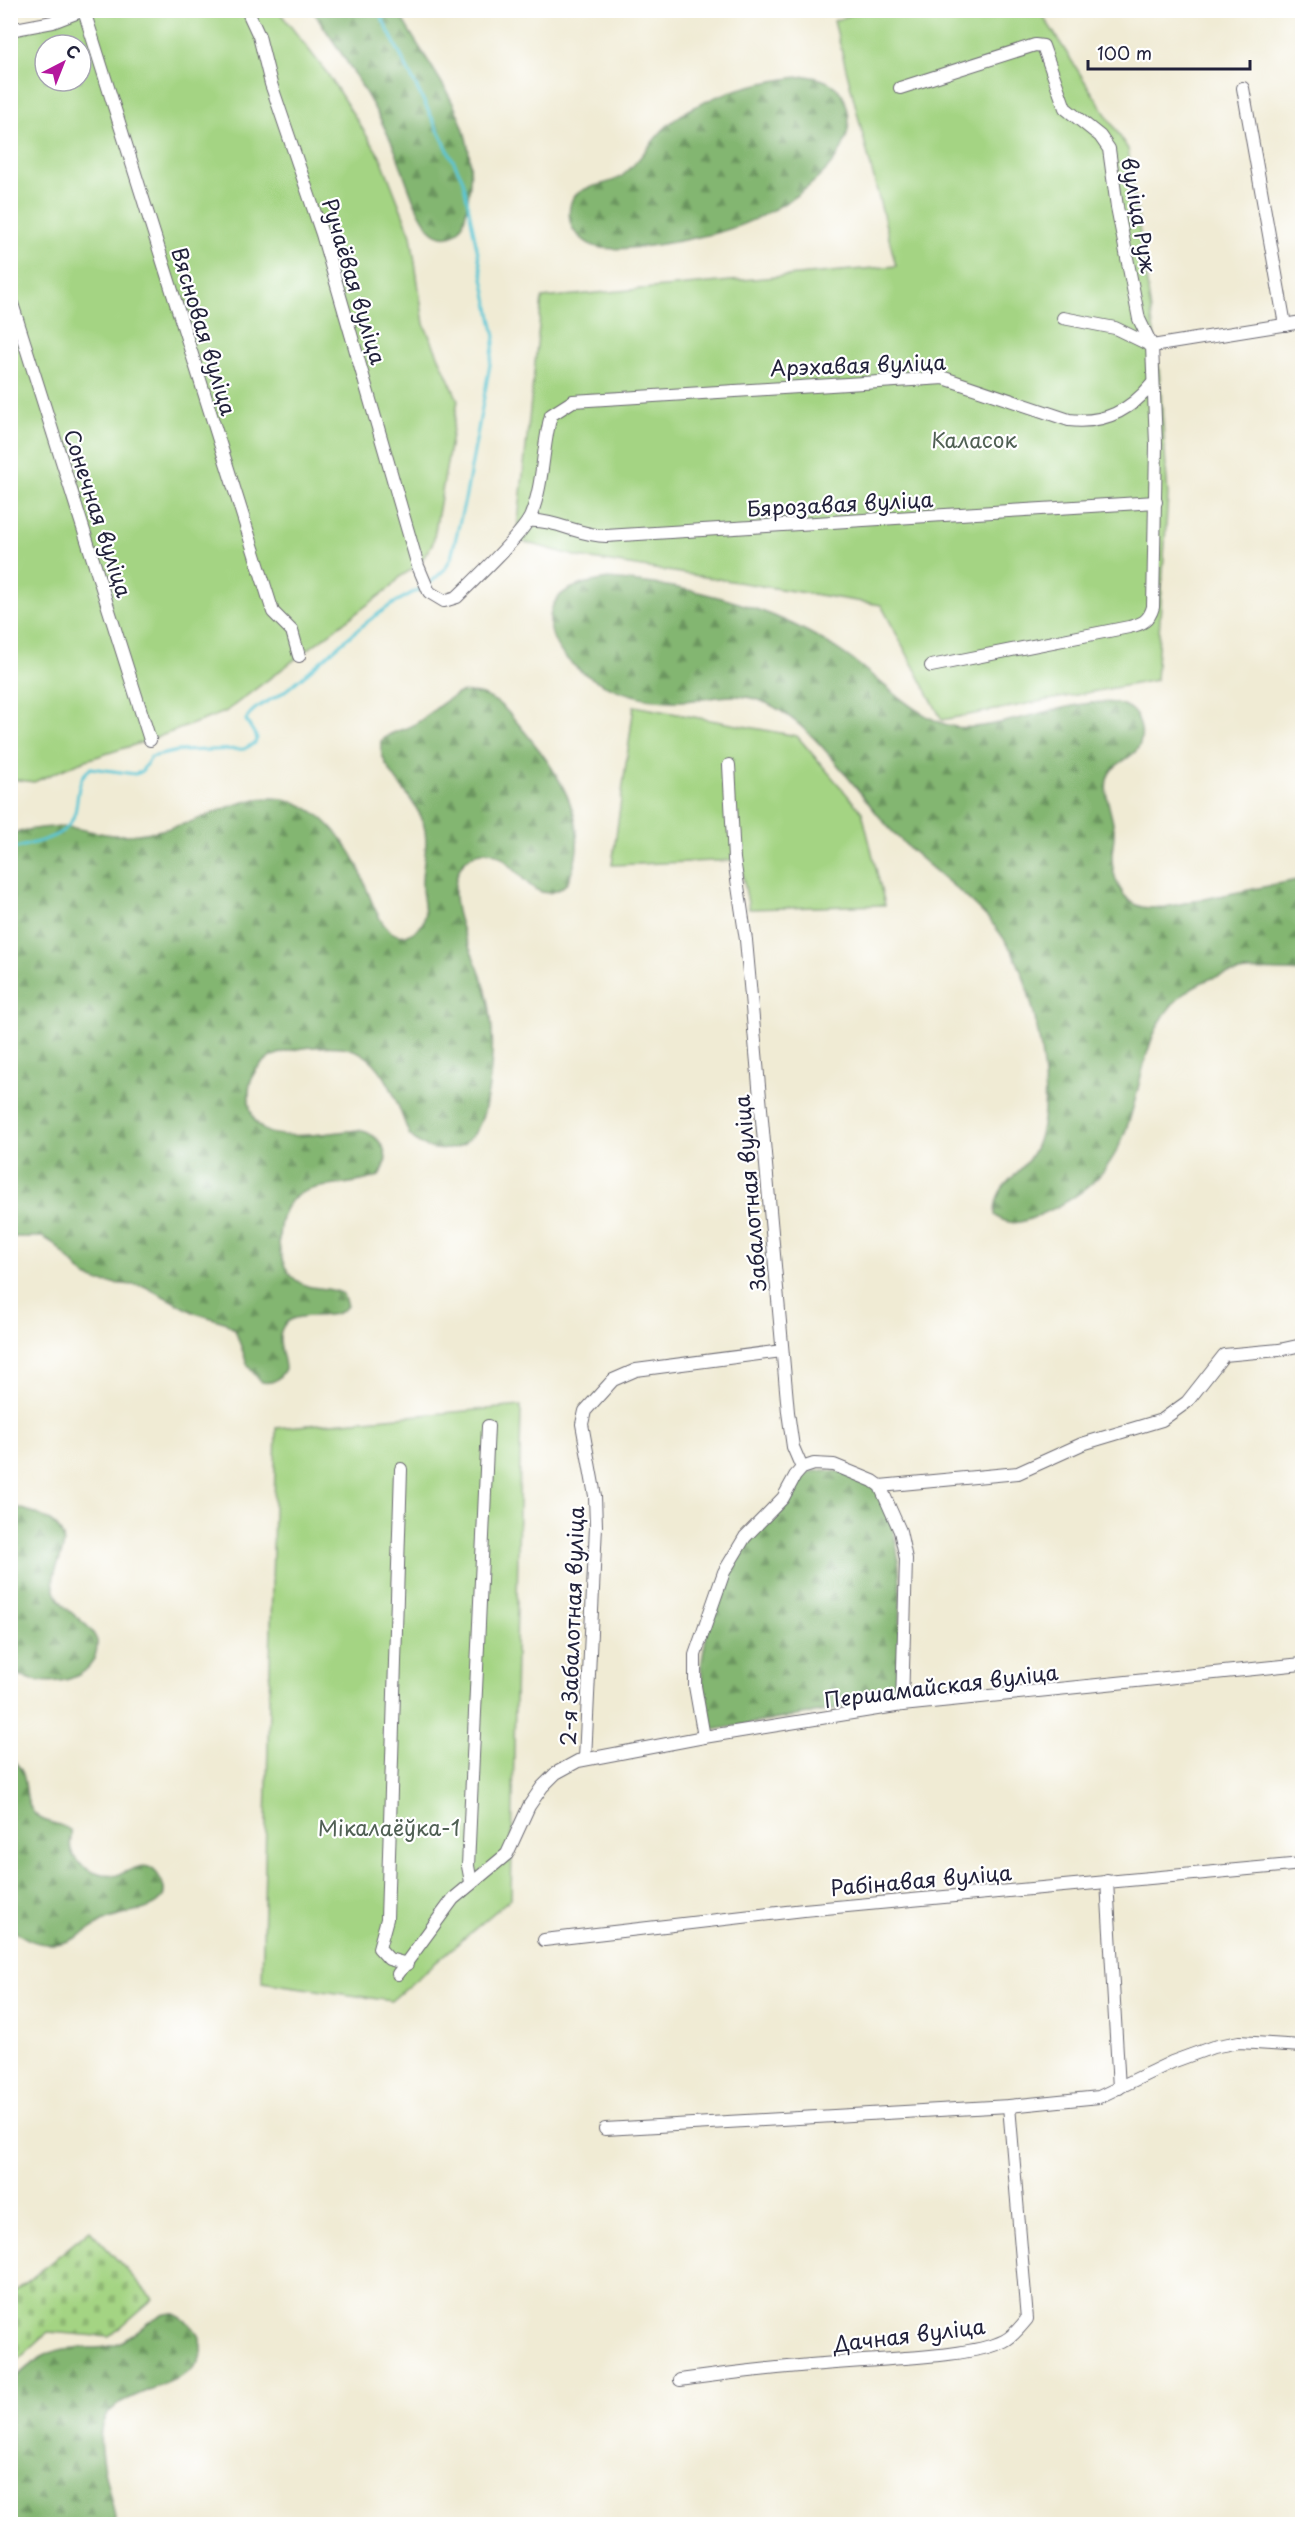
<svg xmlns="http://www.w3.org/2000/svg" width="1313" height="2535" font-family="'Playpen Sans',sans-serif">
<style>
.forest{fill:url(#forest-firs);stroke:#526c56;stroke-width:1.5}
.cemetery{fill:url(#cemetery-stones);stroke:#637b5f;stroke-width:1.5}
.garden{fill:#a4d483;stroke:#637b5f;stroke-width:1.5;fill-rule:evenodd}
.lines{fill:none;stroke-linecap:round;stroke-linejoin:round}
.stream{stroke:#5bc6d4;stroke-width:3}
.street-casing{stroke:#6a6871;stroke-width:14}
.street{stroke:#fff;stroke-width:12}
.labels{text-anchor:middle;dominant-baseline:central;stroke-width:4.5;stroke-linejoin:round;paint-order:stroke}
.street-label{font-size:21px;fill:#22223b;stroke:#fff}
.park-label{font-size:21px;fill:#506054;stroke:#fff}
</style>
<defs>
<pattern id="forest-firs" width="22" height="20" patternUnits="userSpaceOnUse" patternTransform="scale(1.5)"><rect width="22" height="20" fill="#83b671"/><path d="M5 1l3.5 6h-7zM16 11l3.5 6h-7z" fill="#6b945e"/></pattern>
<pattern id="cemetery-stones" width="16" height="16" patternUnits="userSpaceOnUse" patternTransform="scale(1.5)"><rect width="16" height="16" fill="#a4d483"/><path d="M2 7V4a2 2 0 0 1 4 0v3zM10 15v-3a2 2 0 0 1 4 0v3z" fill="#8db672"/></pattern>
</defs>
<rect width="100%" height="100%" fill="#fff"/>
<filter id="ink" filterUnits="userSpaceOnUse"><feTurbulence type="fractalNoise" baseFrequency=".0167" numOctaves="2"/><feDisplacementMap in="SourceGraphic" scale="12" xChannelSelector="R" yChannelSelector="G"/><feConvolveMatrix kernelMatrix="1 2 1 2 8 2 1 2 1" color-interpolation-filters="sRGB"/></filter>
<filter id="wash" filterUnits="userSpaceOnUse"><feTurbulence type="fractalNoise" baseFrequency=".008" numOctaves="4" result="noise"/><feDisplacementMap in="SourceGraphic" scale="24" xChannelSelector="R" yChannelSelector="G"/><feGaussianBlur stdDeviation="1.35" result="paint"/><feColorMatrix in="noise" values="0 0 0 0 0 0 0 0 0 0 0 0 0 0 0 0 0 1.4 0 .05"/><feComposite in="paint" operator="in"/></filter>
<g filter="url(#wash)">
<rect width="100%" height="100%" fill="#f0ebd4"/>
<g class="forest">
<path d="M313,11H398C429,70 480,119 469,192C467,204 467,216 461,227C455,239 440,239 431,230C412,209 403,165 390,139C369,94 341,52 313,11Z"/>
<path d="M807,76C827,79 842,86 847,107C863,167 769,218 723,231C694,239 630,252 602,248C591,247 582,240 575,232C569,225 568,211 571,202C579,183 608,187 622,176C640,162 651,140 668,125C704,94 761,81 807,76Z"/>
<path d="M608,579C690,585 774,606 843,653C876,675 917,721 956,727C998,733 1099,686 1129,708C1142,717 1146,740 1135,752C1125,762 1110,765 1107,780C1104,796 1112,813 1114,829C1115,838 1112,847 1112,856C1112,876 1121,902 1142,907C1149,909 1158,907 1165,907L1302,879V972C1262,969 1214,967 1181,996C1155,1019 1148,1048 1140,1080C1124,1150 1108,1186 1040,1215C1024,1222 1009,1228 995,1215C995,1182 1016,1180 1031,1156C1058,1112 1039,1025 1024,979C1000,907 937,881 890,829C853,788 813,720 759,700C733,691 708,700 682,701C644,703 593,687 566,658C547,638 541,603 570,589C582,583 595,581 608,579Z"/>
<path d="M461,692C497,692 508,712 529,737C561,776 592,825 570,877C568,882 563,888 558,890C522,908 509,831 470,857C462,862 458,869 456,879C449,918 476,954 486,991C496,1029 493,1066 486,1103C482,1124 472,1146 449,1149C431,1151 421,1147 409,1134C399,1109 390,1075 368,1058C352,1045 334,1046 315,1047C283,1049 247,1058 249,1098C249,1110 254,1123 264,1130C282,1142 337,1131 360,1130C382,1136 394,1156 379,1176C334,1194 281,1171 279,1239C279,1254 284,1271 296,1280C310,1292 328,1285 343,1294L347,1306C332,1327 284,1302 280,1336C279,1348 285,1358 285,1369C278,1380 274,1384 261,1382L248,1366L235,1330L224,1322L195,1313L144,1286L100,1282L86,1277L53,1243L43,1237H11L10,909L13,897L10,890L11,834C32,828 51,825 73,828C89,830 106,836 122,835C143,835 165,830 184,824C228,810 268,781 312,811C330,823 346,843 356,862C367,881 381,960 419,928C429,919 423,902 422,890C420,867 431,846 423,822C414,794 377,768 381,741C392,730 403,731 415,724C431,714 443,700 461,692Z"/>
<path d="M825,1470C838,1471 855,1474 866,1481C913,1511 899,1649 898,1699L707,1731L701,1666L708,1627L721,1591L739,1552L797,1483L809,1472Z"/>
<path d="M10,1506C30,1510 69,1522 63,1548C59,1568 47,1576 58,1597C67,1615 90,1621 97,1641C99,1686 40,1690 11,1671Z"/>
<path d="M10,1759C33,1772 20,1796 34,1813C44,1825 60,1821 71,1831C72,1838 69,1843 71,1850C76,1867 99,1878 116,1875C132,1872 147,1855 160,1878C180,1912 124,1911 106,1920C88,1929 75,1943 53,1944C35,1945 25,1938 11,1929Z"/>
<path d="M172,2313C185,2319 196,2326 200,2341C213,2389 119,2383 103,2422C94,2444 110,2492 115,2517L114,2524H11V2382C30,2364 47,2348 75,2348C89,2347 102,2350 116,2344C138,2336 148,2315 172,2313Z"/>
</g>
<path class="cemetery" d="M90,2230L153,2299L109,2337L48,2332L11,2366V2295Z"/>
<g class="garden">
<path d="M84,11H277L281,14L327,73L381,158L411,235L424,324L458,400L433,543L418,566L401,576L391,587L225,712L150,740L80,762L34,782L11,779V30ZM45,45H81V81H45Z"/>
<path d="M861,11H1040L1128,149L1159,369L1168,495L1156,680L942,720L881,605L579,557L516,540L542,298L896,266L834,21Z"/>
<path d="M634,706L797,736L862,812L885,905L749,909L740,860L612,865Z"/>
<path d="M521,1406L511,1898L391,2001L262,1982L276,1428Z"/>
</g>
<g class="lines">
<g class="stream">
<path d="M378,10L463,180L495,337L466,495L451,558L445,569L428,585"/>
<path d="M10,850C27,844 55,840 67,827C84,809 70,783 91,768L135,774L141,772L151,757L178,751L244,749L255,743L257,738L246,720C252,706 271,701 282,693C329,658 369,611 423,588"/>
</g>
</g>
</g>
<g filter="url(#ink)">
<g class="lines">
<defs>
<g id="street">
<path d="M247,10L259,36L271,84L322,234L418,566L429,592L444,601L457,597C473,581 525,532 531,515C544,483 542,448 551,415L573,401L944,378L1069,420C1104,424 1130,411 1152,384"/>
<path d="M84,11L273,612L292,631L299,656"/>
<path d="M10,30L53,22L84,10"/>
<path d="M900,88L1035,45L1043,46L1065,108L1100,136L1109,149L1117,207L1139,319L1152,346"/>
<path d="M1243,88L1285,325"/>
<path d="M10,297L150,740"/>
<path d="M1063,318L1115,328L1148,344"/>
<path d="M1152,346L1302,322"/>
<path d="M528,521C555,519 580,536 606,536L1156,502"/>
<path d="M931,666L1129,627C1142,624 1149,621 1153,607L1156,444L1152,346"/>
<path d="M729,765L734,859L746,940L788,1412L793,1447L802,1468"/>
<path d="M10,773L12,779"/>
<path d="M401,1469L387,1919L379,1948L389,1959L407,1964"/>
<path d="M880,1486L1018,1473L1082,1444L1162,1420L1187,1402L1224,1355L1279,1350L1302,1345"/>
<path d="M704,1737L695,1686V1655L724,1572L745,1537L783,1498L795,1476L802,1468L814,1464L834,1465L873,1481L880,1486L900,1531L906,1559L902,1705"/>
<path d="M585,1759L596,1526L595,1496L582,1424L585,1411L613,1380L636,1370L782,1351"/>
<path d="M1107,1881L1119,2088"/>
<path d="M471,1882L468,1866L488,1426"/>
<path d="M544,1940L804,1910L1302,1864"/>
<path d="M398,1974L453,1899L507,1854L529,1806L542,1787L556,1773L578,1761L704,1737L902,1705L1302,1664"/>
<path d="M605,2129L1009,2106L1099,2097L1172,2062L1213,2047L1239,2042L1302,2046"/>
<path d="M680,2380C741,2371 802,2365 863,2361C900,2358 973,2356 1004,2341C1014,2336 1020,2327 1027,2319L1009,2106"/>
</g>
</defs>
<use href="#street" class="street-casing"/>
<use href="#street" class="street"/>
</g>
</g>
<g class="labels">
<g class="street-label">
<text transform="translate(1140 215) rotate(80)">вуліца Руж</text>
<text transform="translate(355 281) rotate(73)">Ручаёвая вуліца</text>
<text transform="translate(205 331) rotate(73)">Вясновая вуліца</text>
<text transform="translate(858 364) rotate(-2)">Арэхавая вуліца</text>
<text transform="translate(840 503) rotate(-3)">Бярозавая вуліца</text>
<text transform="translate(99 513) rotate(72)">Сонечная вуліца</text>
<text transform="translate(749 1193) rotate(-95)">Забалотная вуліца</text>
<text transform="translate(571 1626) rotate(-88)">2-я Забалотная вуліца</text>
<text transform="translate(941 1685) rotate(-7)">Першамайская вуліца</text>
<text transform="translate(921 1879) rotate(-5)">Рабінавая вуліца</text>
<text transform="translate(909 2334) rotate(-7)">Дачная вуліца</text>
</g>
<g class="park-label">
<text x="974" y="439">Каласок</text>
<text x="389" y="1827">Мікалаёўка-1</text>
</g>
</g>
<rect width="1313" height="2535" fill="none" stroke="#fff" stroke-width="36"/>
<g transform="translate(63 63) rotate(42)"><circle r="28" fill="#ffffff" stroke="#a7a7b1" stroke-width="1.5"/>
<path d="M0-4.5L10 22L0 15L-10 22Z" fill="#b5179e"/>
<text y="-9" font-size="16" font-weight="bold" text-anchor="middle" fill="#22223b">С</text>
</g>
<path d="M1088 60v9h162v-9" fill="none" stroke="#22223b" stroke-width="3"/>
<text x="1097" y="60" font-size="18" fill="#22223b" stroke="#ffffff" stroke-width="4.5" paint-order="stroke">100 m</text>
</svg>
